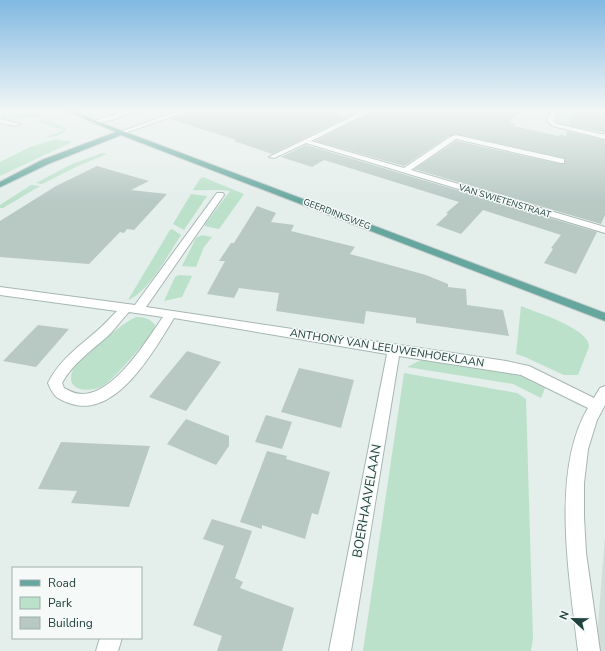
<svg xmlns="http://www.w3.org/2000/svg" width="605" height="651" font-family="'Nunito Sans',sans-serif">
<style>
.built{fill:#d1deda}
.green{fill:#bbe1ca}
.building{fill:#b8c9c4}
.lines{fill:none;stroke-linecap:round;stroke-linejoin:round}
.lane-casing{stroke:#a6b7b3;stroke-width:2}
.street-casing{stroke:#a6b7b3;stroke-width:2}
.secondary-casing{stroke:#a1bbb5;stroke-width:2}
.primary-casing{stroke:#c1cac9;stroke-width:2}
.lane{fill:#fff;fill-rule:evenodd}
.street{fill:#fff;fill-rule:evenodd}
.secondary{fill:#fff;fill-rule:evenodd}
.primary{fill:#65a79e;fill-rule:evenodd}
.labels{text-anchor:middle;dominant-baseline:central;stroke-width:3;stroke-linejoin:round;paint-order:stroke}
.far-street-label{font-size:9px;fill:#21413d;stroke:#f5faf8}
.street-label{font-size:11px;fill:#21413d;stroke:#f5faf8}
.near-street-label{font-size:13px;fill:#21413d;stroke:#f5faf8}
</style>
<rect width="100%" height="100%" fill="#e4eeeb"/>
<g class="built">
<path d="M101,111H139L147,115L118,117Z"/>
<path d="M605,536V651H596Z"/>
</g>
<g class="green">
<path d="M0,111H36L42,116L10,120L0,118L5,115L0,114Z"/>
<path d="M559,111H577L572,113L569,124L585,127L584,130L565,126L560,124L555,120Z"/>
<path d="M48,119L66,129L65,132L57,136L43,138L64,130L34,121Z"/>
<path d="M56,139C61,141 66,140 72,142L0,176V162L30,147Z"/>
<path d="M102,153L107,154L78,166L42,184L36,183L72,164Z"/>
<path d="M203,177L244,194L219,229L205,226V224L230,191C217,189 206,191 193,190L200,179Z"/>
<path d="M31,185L40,186L3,208H0V205Z"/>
<path d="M191,194L207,196L184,230L173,224Z"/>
<path d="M172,229L181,235C169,253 148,293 128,300L170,230Z"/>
<path d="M202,235L212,237L204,247L196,267L182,266L196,238Z"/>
<path d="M179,275L192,276L182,297L164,301L175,277Z"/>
<path d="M521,306C535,312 591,329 589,347L578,375H564L525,357L516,354Z"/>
<path d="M136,317C145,317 149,318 155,325L154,331C139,348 124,368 107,383C94,394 63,393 73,370C77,360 125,321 136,317Z"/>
<path d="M421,360H428L517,374L545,388L541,398L513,384L407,367Z"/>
<path d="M404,373L517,393L526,399L533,638L531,651H363Z"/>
</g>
<g class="building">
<path d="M189,111H328L348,117L349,111H360L272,154L234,141L236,140L170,119Z"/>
<path d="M373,111H520L509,123L515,124L513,126L559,136L560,134L566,136L567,131L605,140V215L601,224L414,169L456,141L561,164H565L564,158L456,134L449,136L404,166L315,141Z"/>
<path d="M573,111H605V133L569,125Z"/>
<path d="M306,145L597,232L576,274L544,263L553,249L551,248L561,235L483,210L461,234L436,225L448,214L446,213L459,202L324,160L312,167L281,157Z"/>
<path d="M97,166L149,181L131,190L167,194L134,230L127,229L124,233L120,232L89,264L0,257V221L56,186Z"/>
<path d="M257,206L276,213L271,222L294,225L291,231L355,247L350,254L426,275L448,284V287L466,289L467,305L503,310L509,336L416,323V318L366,311L364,324L276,311L279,293L239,288L234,298L207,294L225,261H219L231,243H234Z"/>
<path d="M38,325L69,329L36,367L3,361Z"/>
<path d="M187,351L221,362L186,411L149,397Z"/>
<path d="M299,368L354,380L341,428L281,412Z"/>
<path d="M266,415L292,422L282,449L255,442Z"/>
<path d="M186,419L229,436V446L216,465L167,444Z"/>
<path d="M61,442L150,446L129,507L71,503L77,491L38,489Z"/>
<path d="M267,451L287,456L286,459L330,472L318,515L312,513L305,539L262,525V529L240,522Z"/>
<path d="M212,519L252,531L235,578L243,582L240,588L294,608L282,651H217L222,636L193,625L224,546L203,539Z"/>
</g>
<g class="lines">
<defs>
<g id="lane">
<path d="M119,111H127L129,113L115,119L94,124L91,122L121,113Z"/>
<path d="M0,119L20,124L17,126L0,123Z"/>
<path d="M100,638H122L118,651H96Z"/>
</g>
<g id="street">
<path d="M364,111H372L311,141L404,168L450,137L456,135L564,159V163H561L456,139L411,170L605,227V233L306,143L274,158L269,157Z"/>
<path d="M551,111H557L553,121L557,124L605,135V139L553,126L547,121Z"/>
<path d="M217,193H223L224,195L146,307L506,361L529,366L594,398L600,388L605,386V405L597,420L588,449L584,483V517L586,553L600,651H578C570,580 550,472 588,408L521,375L399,356L351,651H329L387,354L174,318C155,349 117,418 72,404C57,399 54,397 48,383C60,359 80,346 99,329C106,323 111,317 117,311L0,295V287L135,305ZM129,312L163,317C146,341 115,394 82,394C75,394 70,391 64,388L62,383C73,363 91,351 108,336C115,329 121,320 129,312Z"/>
</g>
<path id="secondary" d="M179,111H188L122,134L117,133Z"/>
<path id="primary" d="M67,111H75L96,121L605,313V321L121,135L48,164L0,187V182L42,160L116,132Z"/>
</defs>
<use href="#lane" class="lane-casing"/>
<use href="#street" class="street-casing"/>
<use href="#secondary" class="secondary-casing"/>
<use href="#primary" class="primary-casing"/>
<use href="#lane" class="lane"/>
<use href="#street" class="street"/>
<use href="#secondary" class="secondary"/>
<use href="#primary" class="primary"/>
</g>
<linearGradient id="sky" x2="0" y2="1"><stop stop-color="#81b9e1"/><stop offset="0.55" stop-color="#f3f7f6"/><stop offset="1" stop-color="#f3f7f6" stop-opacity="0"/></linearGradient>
<rect width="605" height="202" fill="url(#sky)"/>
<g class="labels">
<g class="far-street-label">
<text transform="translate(505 201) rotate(17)">VAN SWIETENSTRAAT</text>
<text transform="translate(337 214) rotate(21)">GEERDINKSWEG</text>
</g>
<g class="street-label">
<text transform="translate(387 348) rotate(9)">ANTHONY VAN LEEUWENHOEKLAAN</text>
</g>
<g class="near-street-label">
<text transform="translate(367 501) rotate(-80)">BOERHAAVELAAN</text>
</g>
</g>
<rect x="12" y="567" width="130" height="72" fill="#f5faf8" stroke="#a0b0ad"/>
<rect x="20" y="580" width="20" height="6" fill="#65a79e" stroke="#a0b0ad"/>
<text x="48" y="587" font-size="12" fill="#21413d">Road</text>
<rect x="20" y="597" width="20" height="12" fill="#bbe1ca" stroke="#a0b0ad"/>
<text x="48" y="607" font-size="12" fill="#21413d">Park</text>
<rect x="20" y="617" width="20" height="12" fill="#b8c9c4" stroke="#a0b0ad"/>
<text x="48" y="627" font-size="12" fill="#21413d">Building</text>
<g transform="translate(573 619) rotate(292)" stroke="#f5faf8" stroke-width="3" paint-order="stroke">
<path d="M0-3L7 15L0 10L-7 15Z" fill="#21413d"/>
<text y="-6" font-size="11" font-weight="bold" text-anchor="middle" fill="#21413d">N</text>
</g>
</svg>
